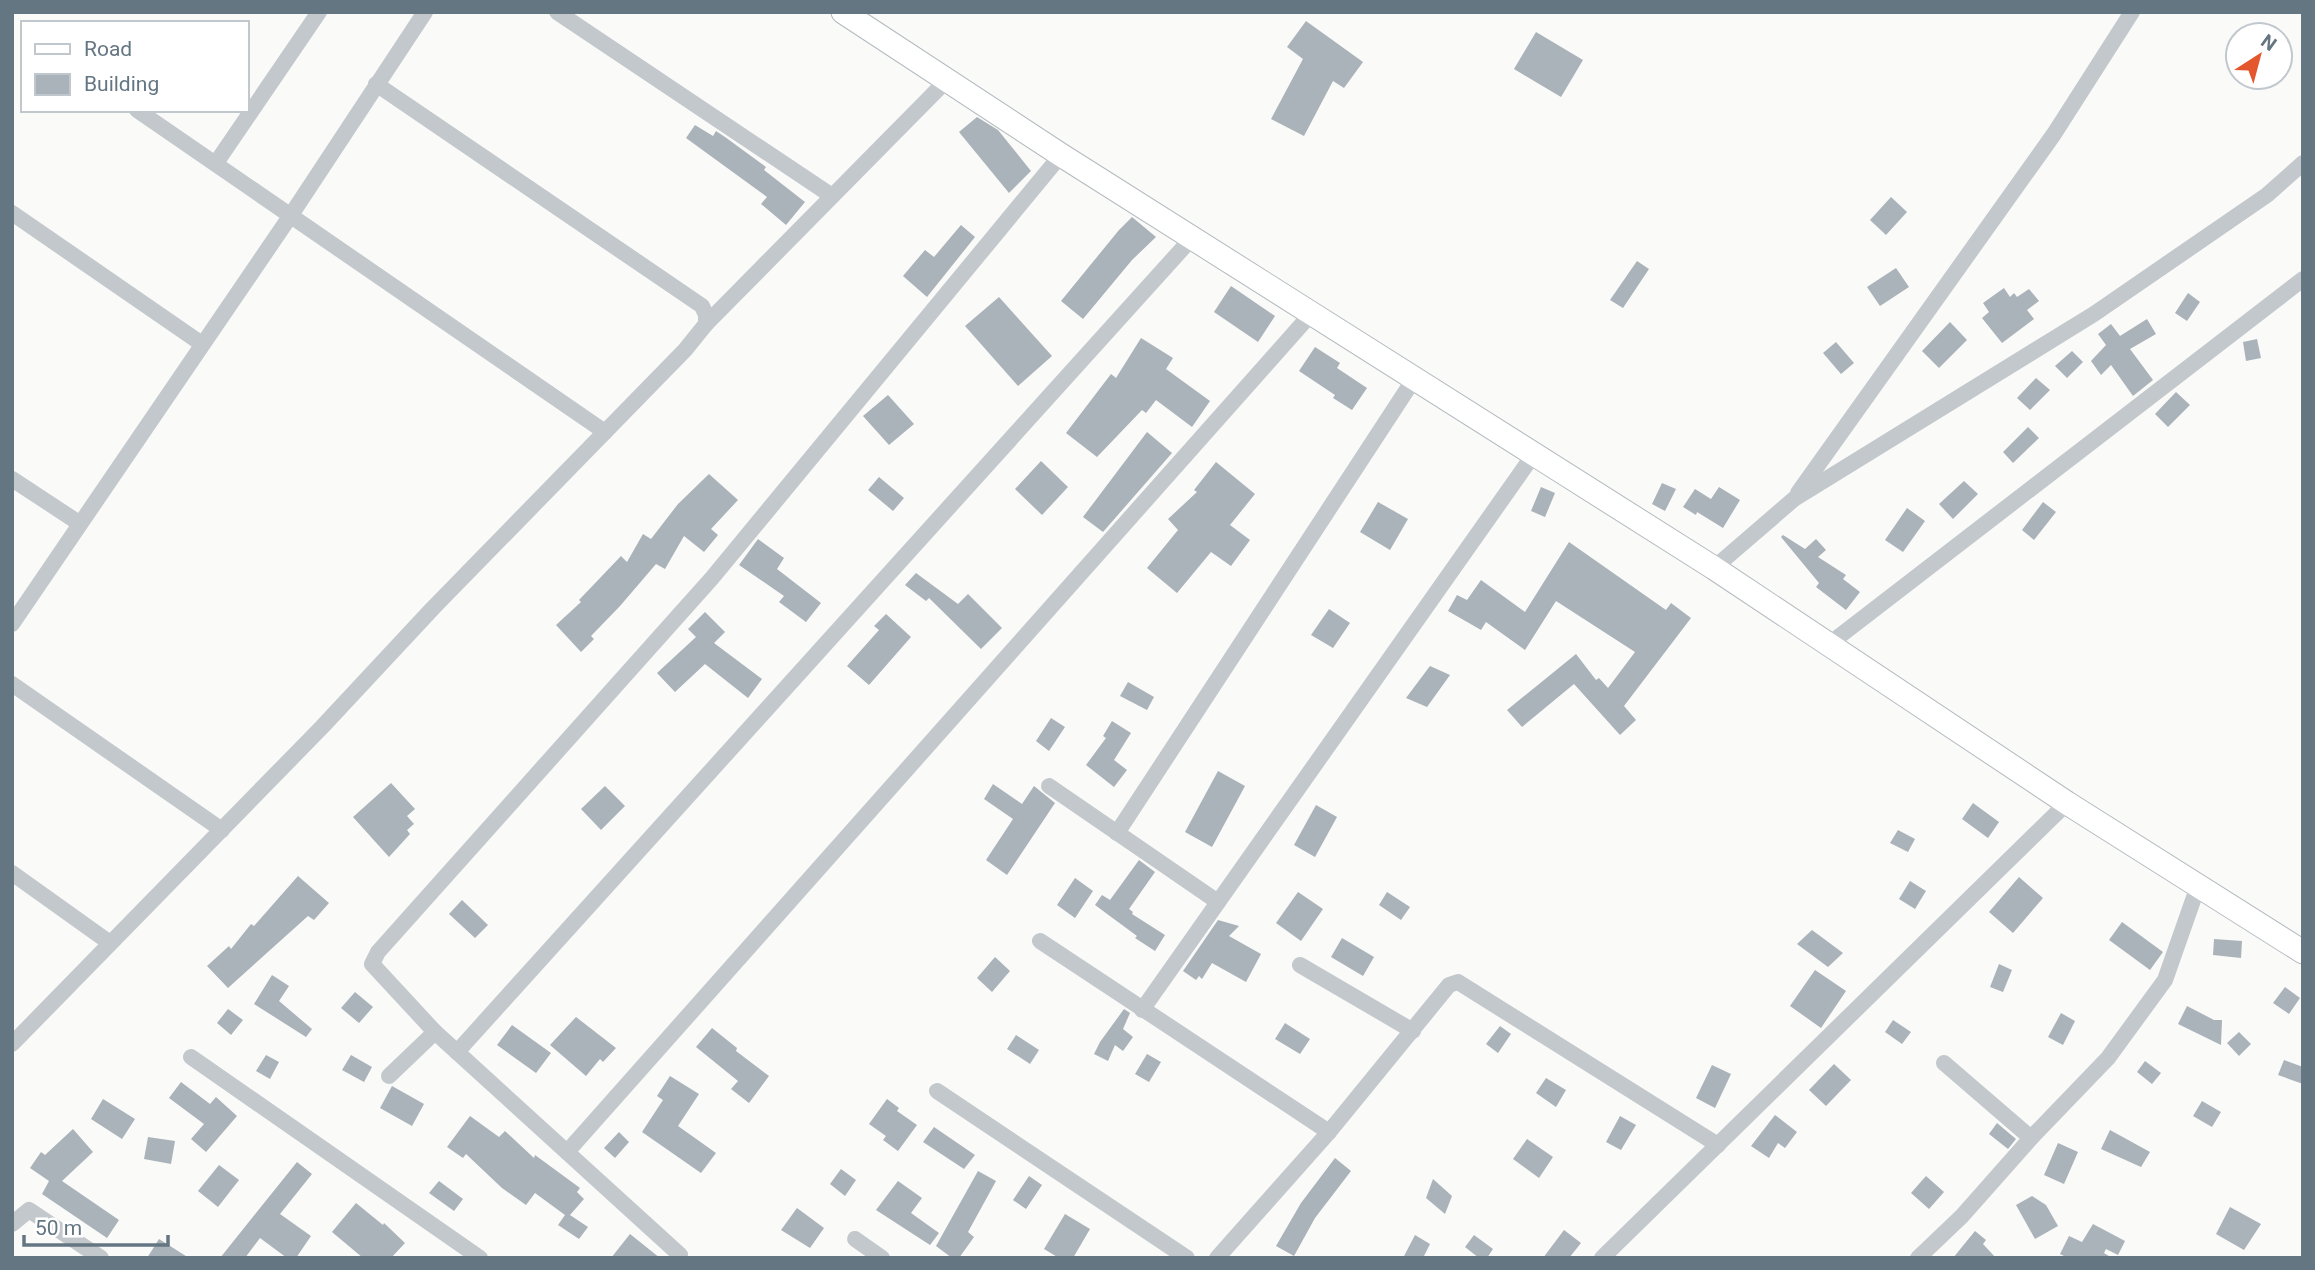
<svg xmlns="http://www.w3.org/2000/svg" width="2315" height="1270" font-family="Roboto,sans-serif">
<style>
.building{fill:#aab3b9}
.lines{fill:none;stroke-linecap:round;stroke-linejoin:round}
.secondary-casing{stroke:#b3babf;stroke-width:25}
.street{stroke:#c3c8cc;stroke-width:16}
.secondary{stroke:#fff;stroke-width:23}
</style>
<rect width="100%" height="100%" fill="#fafaf8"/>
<g class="building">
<path d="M1306,21L1363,62L1344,88L1333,81L1304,136L1271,119L1303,59L1287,47Z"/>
<path d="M1536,32L1583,60L1561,97L1514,69Z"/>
<path d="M977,117L998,130L1031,171L1009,193L959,132Z"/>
<path d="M695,125L713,136L716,131L725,137L766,167L764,170L805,202L786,225L761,204L767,197L686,138Z"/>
<path d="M1891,197L1907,212L1886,235L1870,220Z"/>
<path d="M1132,217L1156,237L1132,260L1083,319L1061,301L1119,230Z"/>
<path d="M961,225L975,237L927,297L903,276L925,250L934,257Z"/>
<path d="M1637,261L1649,269L1623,308L1610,300Z"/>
<path d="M1896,268L1909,287L1880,306L1867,287Z"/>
<path d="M1231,286L1275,316L1258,342L1214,312Z"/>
<path d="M2004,288L2010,297L2014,293L2017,297L2029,289L2039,301L2027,310L2034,319L2002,343L1982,318L1989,312L1983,303Z"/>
<path d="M2188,293L2200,302L2187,321L2175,313Z"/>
<path d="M999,297L1052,356L1018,386L965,326Z"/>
<path d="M2147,319L2156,334L2130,349L2153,380L2133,396L2111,365L2101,375L2091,361L2106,345L2098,334L2111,324L2120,336Z"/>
<path d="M1950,322L1967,340L1939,368L1922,351Z"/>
<path d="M1141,338L1173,358L1166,369L1210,401L1192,427L1156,400L1146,413L1142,410L1097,457L1066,433L1111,374L1116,378Z"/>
<path d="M2257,339L2261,358L2246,361L2243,342Z"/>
<path d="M1836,342L1854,363L1841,374L1823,353Z"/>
<path d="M1315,347L1340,363L1337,368L1367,388L1352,410L1333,398L1335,395L1299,371Z"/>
<path d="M2072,351L2083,362L2067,378L2055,366Z"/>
<path d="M2036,378L2050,390L2030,410L2017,398Z"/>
<path d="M2176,392L2190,405L2168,427L2155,414Z"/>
<path d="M888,395L914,424L889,445L863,416Z"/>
<path d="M2028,427L2039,438L2013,463L2003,452Z"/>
<path d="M1147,432L1172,453L1103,532L1083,517Z"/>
<path d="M1041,461L1068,487L1042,515L1015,489Z"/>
<path d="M1216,462L1255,494L1230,525L1250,540L1231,566L1211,552L1177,593L1147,568L1178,530L1168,519L1197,492L1194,490Z"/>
<path d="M709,474L738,500L711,529L718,535L704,552L684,536L665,569L656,564L620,606L591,636L594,639L581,652L556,625L581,602L579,600L621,556L627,562L643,534L651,539L678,504Z"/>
<path d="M879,477L904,498L893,511L868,490Z"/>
<path d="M1964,481L1978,494L1953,519L1939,504Z"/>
<path d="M1662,483L1676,489L1665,511L1652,504Z"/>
<path d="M1541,487L1555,493L1545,517L1531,511Z"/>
<path d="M1719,487L1740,500L1723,528L1697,512L1696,515L1683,507L1695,489L1711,499Z"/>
<path d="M1378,502L1408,519L1390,550L1360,532Z"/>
<path d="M2043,502L2056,512L2034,540L2022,530Z"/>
<path d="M1907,508L1925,521L1903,552L1885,540Z"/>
<path d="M1783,535L1805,549L1816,539L1826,550L1818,557L1846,575L1843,579L1860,592L1846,610L1816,587L1819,583L1781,537Z"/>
<path d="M758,539L784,558L777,569L821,603L806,622L779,602L784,596L739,565Z"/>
<path d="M1569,542L1666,610L1671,603L1691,618L1624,706L1636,720L1620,735L1574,684L1522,727L1507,710L1576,654L1596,680L1599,678L1608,688L1635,652L1556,601L1525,650L1486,622L1481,630L1448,611L1457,595L1467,600L1481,580L1525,612Z"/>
<path d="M916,573L958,604L968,594L1002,628L981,649L929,598L926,601L905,585Z"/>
<path d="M1329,609L1350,623L1333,648L1311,635Z"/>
<path d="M705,612L725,632L714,643L762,679L748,698L705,664L675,692L657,673L696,637L688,629Z"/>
<path d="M886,614L911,637L869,685L847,666L879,630L874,626Z"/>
<path d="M1430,666L1450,675L1427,707L1406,698Z"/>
<path d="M1128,682L1154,697L1147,710L1120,696Z"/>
<path d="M1051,718L1065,727L1049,751L1036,741Z"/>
<path d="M1112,721L1131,733L1114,760L1127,770L1114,787L1086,765L1106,738L1103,736Z"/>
<path d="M1218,771L1245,786L1212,847L1185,832Z"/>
<path d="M391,783L415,809L407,816L414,824L407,830L410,834L389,857L353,817Z"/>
<path d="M993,784L1022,804L1034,786L1055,803L1007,875L986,860L1013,819L984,799Z"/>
<path d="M605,786L625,806L601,830L581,809Z"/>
<path d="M1973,803L1999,822L1988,838L1962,819Z"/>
<path d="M1316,805L1337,817L1315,857L1294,845Z"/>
<path d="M1898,830L1915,839L1908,852L1890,843Z"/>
<path d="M1139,860L1155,872L1129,909L1133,912L1132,914L1165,935L1155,951L1135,938L1137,936L1095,905L1102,895L1110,900Z"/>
<path d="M298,876L329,903L314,920L308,916L228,988L207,966L229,946L231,949L251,924L254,926Z"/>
<path d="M2019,877L2043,898L2013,933L1989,912Z"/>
<path d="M1075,878L1093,891L1075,918L1057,905Z"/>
<path d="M1910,881L1926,891L1915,909L1899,899Z"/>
<path d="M1298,892L1323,909L1301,941L1276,923Z"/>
<path d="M1387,892L1410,907L1401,920L1379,905Z"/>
<path d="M462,900L488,925L475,938L449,914Z"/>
<path d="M1218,920L1239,926L1229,936L1261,954L1246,982L1212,963L1202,979L1199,976L1196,980L1183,971Z"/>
<path d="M2122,922L2163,952L2150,970L2109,940Z"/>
<path d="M1812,930L1843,953L1828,967L1797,944Z"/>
<path d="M1342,938L1374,957L1363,976L1331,957Z"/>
<path d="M2214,939L2242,941L2241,958L2213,955Z"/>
<path d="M995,957L1010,971L992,992L977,978Z"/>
<path d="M1999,964L2012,970L2003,992L1990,987Z"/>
<path d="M1815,970L1846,991L1821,1028L1790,1006Z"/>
<path d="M272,975L289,986L279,1001L312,1029L306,1037L254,1004Z"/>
<path d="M2285,987L2300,998L2289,1014L2273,1003Z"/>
<path d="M355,992L373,1007L359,1023L341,1008Z"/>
<path d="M2187,1006L2214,1020H2222L2221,1045L2178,1024Z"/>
<path d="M228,1009L243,1020L231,1035L217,1023Z"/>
<path d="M1124,1009L1130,1013L1123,1029L1133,1037L1123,1051L1115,1045L1108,1061L1094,1054L1100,1042Z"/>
<path d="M2061,1013L2075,1021L2063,1045L2048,1037Z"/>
<path d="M576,1017L616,1048L603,1062L600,1059L586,1076L550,1045Z"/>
<path d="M1893,1020L1911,1032L1902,1044L1885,1032Z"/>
<path d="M1285,1023L1310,1039L1300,1054L1275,1039Z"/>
<path d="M512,1025L551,1053L536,1073L497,1045Z"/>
<path d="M1500,1026L1511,1034L1498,1053L1486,1044Z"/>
<path d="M712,1028L737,1048L736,1051L769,1076L749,1103L731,1089L738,1081L696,1047Z"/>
<path d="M2239,1032L2251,1044L2239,1056L2227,1043Z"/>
<path d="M1016,1035L1039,1050L1030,1064L1007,1049Z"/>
<path d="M1147,1054L1161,1062L1149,1082L1135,1074Z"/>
<path d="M266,1055L279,1062L270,1079L256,1071Z"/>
<path d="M351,1055L372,1067L364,1082L342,1070Z"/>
<path d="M2284,1060L2303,1067V1084L2278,1075Z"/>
<path d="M2145,1061L2161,1073L2152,1084L2137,1072Z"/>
<path d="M1834,1064L1851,1080L1826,1106L1809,1090Z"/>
<path d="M1712,1065L1731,1074L1715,1108L1696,1098Z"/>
<path d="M670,1076L699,1094L678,1126L716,1153L701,1173L642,1132L663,1100L657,1096Z"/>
<path d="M1546,1078L1566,1090L1556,1107L1536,1093Z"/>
<path d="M181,1082L210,1104L216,1097L237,1116L206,1152L191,1139L204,1124L169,1098Z"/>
<path d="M392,1086L424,1104L412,1126L380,1108Z"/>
<path d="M103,1099L135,1119L122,1139L91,1119Z"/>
<path d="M887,1099L899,1108L897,1111L917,1125L898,1151L883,1140L886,1136L869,1124Z"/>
<path d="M2202,1101L2221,1112L2212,1127L2193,1116Z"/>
<path d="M1775,1115L1797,1132L1785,1148L1778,1143L1769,1158L1751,1146Z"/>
<path d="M470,1116L499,1137L505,1131L534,1158L535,1155L580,1188L577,1192L584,1199L570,1215L588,1227L579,1239L558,1225L565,1215L535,1193L526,1205L502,1188L466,1154L463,1158L447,1147Z"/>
<path d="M1620,1116L1636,1125L1621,1150L1606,1142Z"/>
<path d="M1997,1123L2016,1139L2008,1149L1989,1134Z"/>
<path d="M934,1127L975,1155L964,1169L923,1142Z"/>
<path d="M73,1129L93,1152L62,1181L119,1220L107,1238L42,1194L49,1181L30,1168L41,1152L45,1155Z"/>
<path d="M2110,1130L2150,1152L2141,1167L2101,1149Z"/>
<path d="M619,1132L629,1142L615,1158L604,1148Z"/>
<path d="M148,1137L175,1141L171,1164L144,1159Z"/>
<path d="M1527,1139L1553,1157L1539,1178L1513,1159Z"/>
<path d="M2058,1143L2078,1152L2064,1184L2044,1175Z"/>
<path d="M1335,1158L1351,1171L1315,1218L1294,1256L1276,1246L1301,1203Z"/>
<path d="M297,1162L312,1174L280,1214L311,1236L296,1258H287L260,1238L245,1258H220Z"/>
<path d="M219,1165L239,1180L218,1207L198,1191Z"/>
<path d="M841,1169L856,1180L845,1196L830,1184Z"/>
<path d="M978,1171L996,1181L968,1232L974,1237L959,1258H952L936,1246Z"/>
<path d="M1029,1176L1042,1185L1026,1209L1013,1200Z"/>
<path d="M1926,1176L1944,1192L1929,1209L1911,1193Z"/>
<path d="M1433,1179L1452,1196L1445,1214L1426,1198Z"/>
<path d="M439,1181L463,1199L454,1211L429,1193Z"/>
<path d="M898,1181L922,1198L911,1213L939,1233L930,1245L876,1210Z"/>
<path d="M2032,1196L2046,1205L2058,1226L2035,1239L2016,1205Z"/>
<path d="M356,1203L383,1225L384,1223L405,1243L391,1258H363L332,1232Z"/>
<path d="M2230,1207L2261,1224L2244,1250L2216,1234Z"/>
<path d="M797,1208L824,1228L810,1248L781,1230Z"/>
<path d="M1065,1214L1090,1229L1073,1258H1059L1044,1249Z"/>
<path d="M2093,1224L2125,1241L2118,1255L2106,1249L2104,1253L2112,1258H2068L2060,1254L2069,1236L2082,1242Z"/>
<path d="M1564,1230L1581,1243L1569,1258H1543Z"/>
<path d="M1975,1231L1986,1240L1983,1244L1996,1258H1953Z"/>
<path d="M630,1234L660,1258H611Z"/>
<path d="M1415,1235L1430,1244L1423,1258H1403Z"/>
<path d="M1474,1235L1493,1249L1487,1258H1479L1465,1247Z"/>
<path d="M159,1239L189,1258H147Z"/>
</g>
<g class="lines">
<defs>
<path id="secondary" d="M843,12L1061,155L1714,568L2067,803L2303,952"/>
</defs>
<use href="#secondary" class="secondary-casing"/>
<g class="street">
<path d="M557,12L832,196"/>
<path d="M137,110L605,432"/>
<path d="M216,163L319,12"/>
<path d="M12,213L202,344"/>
<path d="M706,324L947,80"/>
<path d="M12,479L79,523"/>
<path d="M1798,493L2054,134L2132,12"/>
<path d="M1714,568L1794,499L2094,314L2267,195L2303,163"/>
<path d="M12,624L291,215L425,12"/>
<path d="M1828,645L2303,279"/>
<path d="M12,684L222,830"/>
<path d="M1049,786L1218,902"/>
<path d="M1117,833L1414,379"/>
<path d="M12,873L110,943"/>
<path d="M1040,941L1329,1132"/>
<path d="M1300,965L1413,1031"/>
<path d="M1142,1010L1534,454"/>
<path d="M12,1044L322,727L433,608L685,350L706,324V315L702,306L376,84"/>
<path d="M457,1052L1192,238"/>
<path d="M191,1057L480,1258"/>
<path d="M1944,1063L2031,1138"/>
<path d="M389,1076L435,1032"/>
<path d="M937,1091L1187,1258"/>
<path d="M567,1152L1311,314"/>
<path d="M12,1224L29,1210L101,1258"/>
<path d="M855,1239L882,1258"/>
<path d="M680,1255L435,1032L372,964L378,952L712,578L1061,155"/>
<path d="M1217,1258L1329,1132L1449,985L1458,982L1718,1145"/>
<path d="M1602,1258L2067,803"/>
<path d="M1918,1258L1962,1216L2031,1138L2108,1058L2165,980L2198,886"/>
</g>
<use href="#secondary" class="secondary"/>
</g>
<rect width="2315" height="1270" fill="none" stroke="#657683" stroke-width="28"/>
<rect x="21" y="21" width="228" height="91" fill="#ffffff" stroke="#c1c8cd" stroke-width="2"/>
<rect x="35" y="44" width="35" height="10" fill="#ffffff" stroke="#c1c8cd" stroke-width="2"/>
<text x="84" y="56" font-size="21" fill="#657683">Road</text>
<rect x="35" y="74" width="35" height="21" fill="#aab3b9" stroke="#c1c8cd" stroke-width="2"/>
<text x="84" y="91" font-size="21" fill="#657683">Building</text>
<g transform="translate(2259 56) rotate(36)"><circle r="33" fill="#ffffff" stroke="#c1c8cd" stroke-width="2"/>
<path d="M0-5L12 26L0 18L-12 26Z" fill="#e4572e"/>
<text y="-10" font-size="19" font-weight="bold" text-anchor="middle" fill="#657683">N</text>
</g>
<path d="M24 1235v10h144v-10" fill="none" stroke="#657683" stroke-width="3.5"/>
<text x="35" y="1235" font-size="21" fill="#657683" stroke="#ffffff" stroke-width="5" paint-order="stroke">50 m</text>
</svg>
